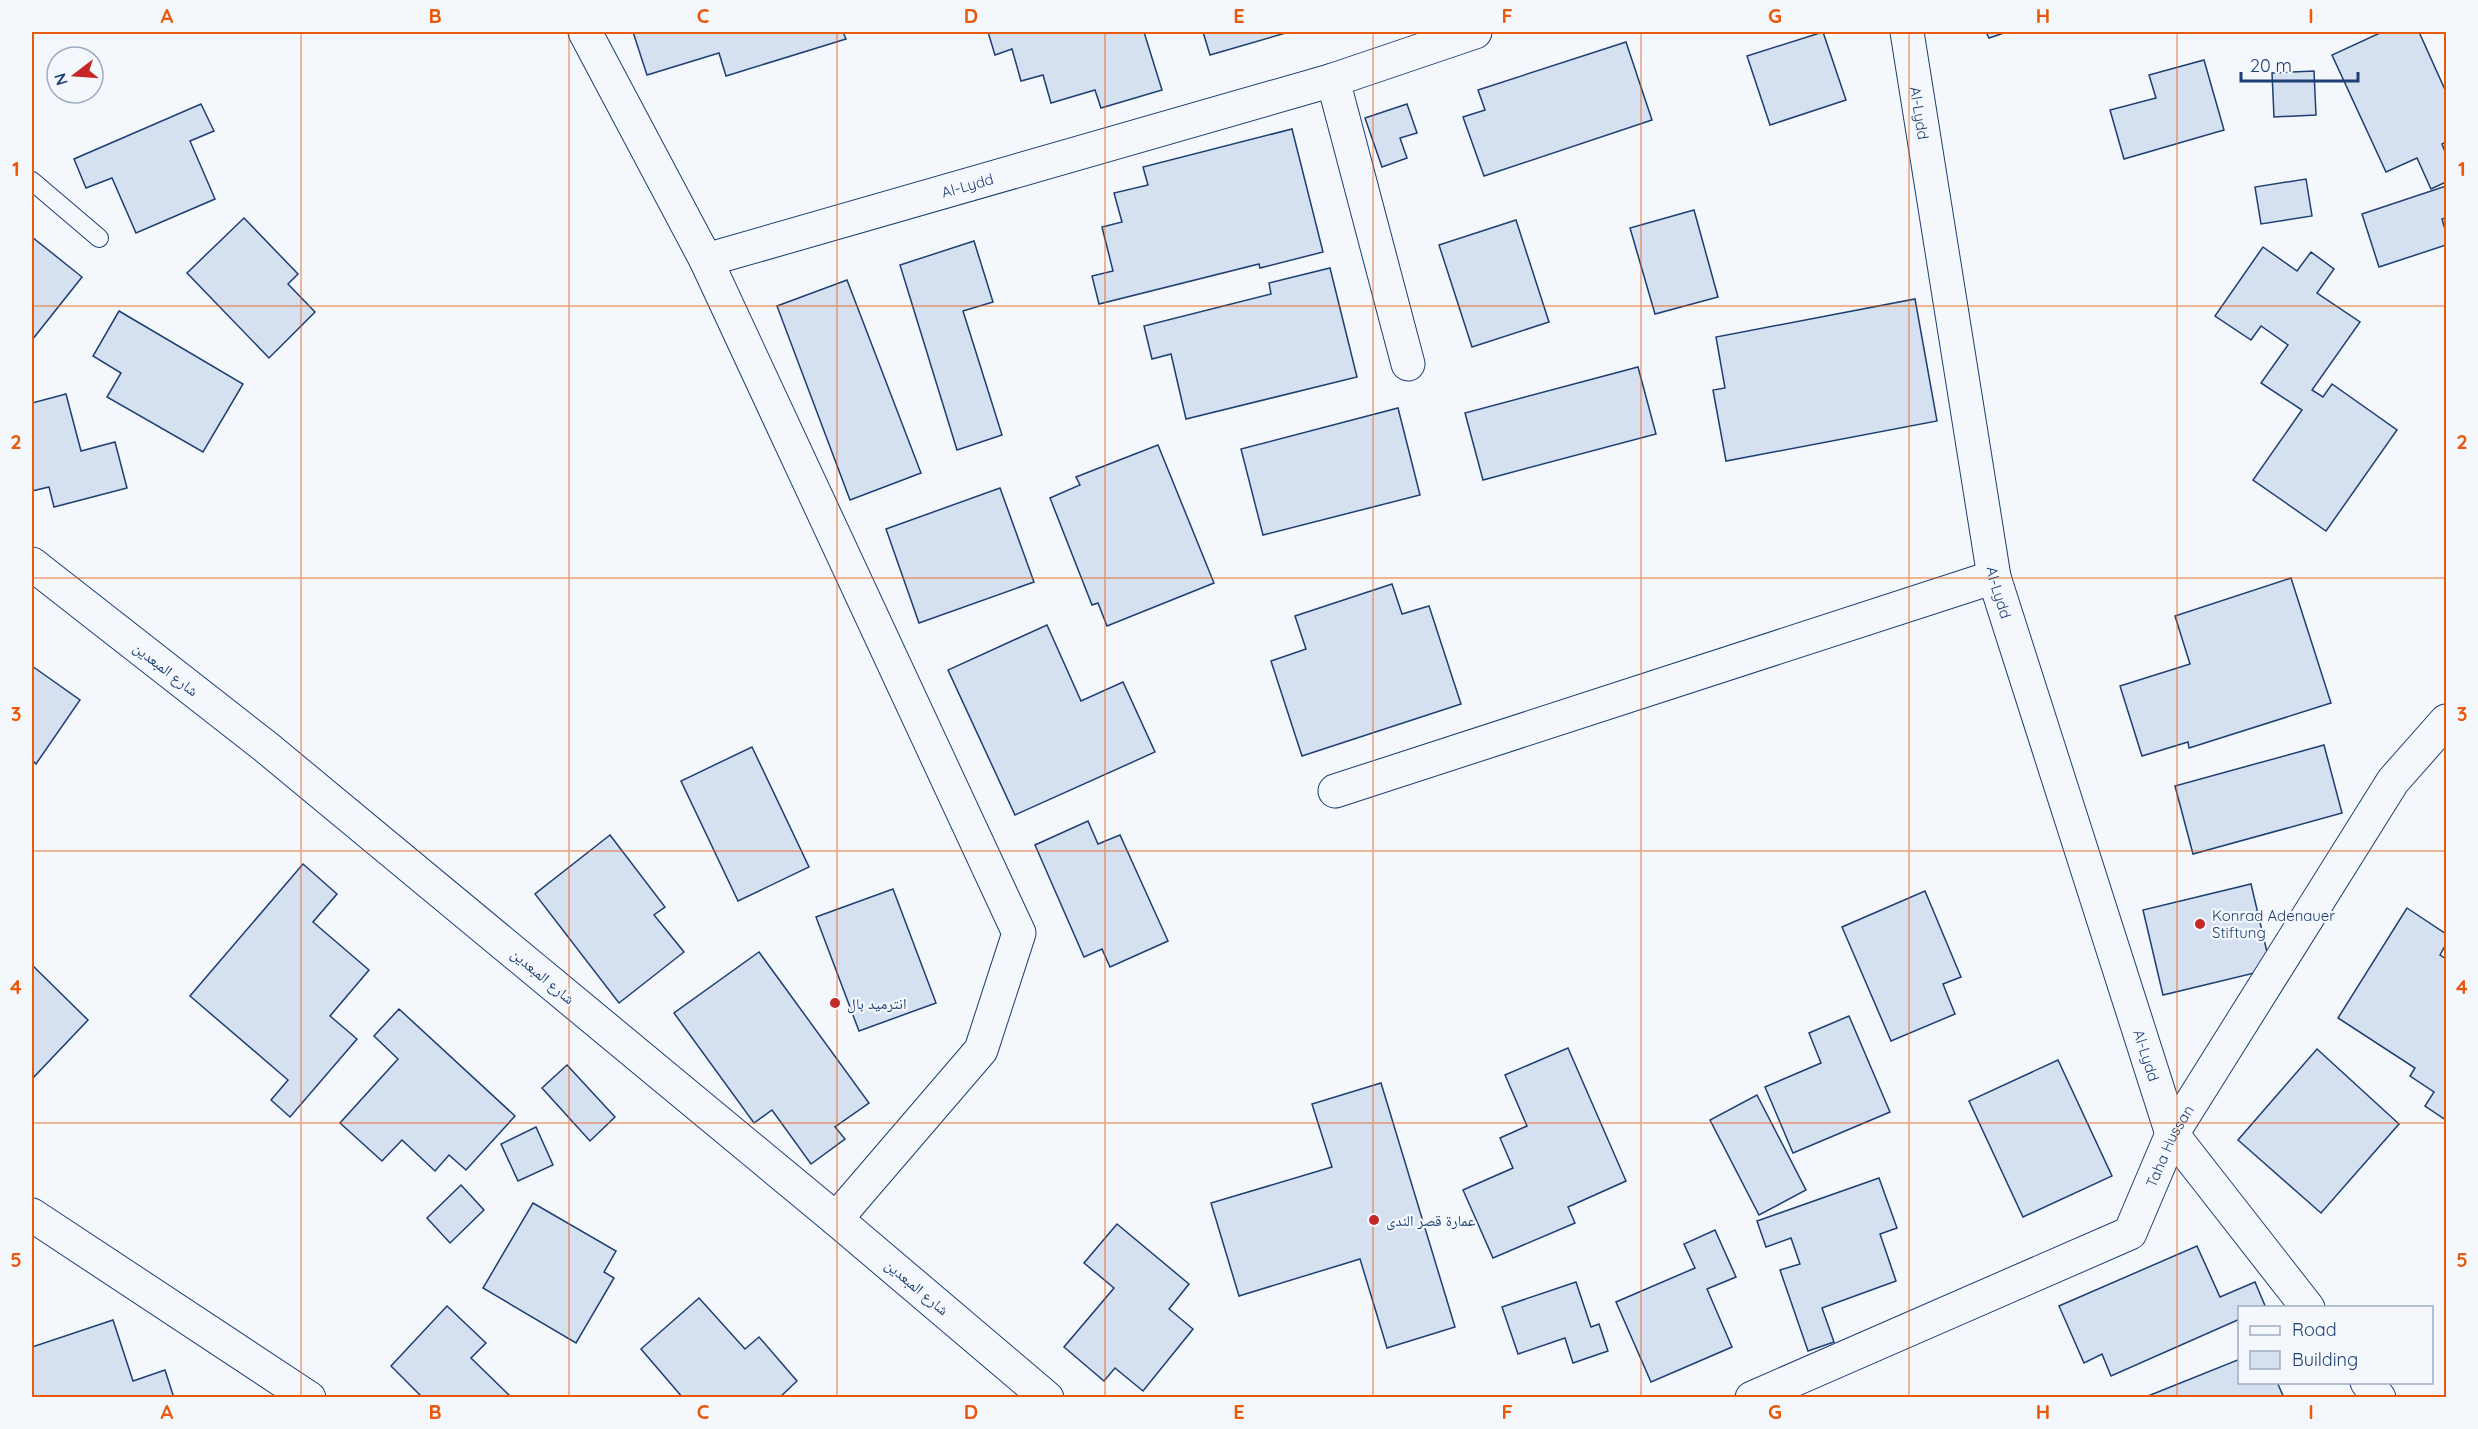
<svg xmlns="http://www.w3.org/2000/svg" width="2478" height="1429" font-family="Quicksand,'Noto Naskh Arabic',sans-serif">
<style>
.building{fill:#d5e0f0;stroke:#1d3f73;stroke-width:1.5}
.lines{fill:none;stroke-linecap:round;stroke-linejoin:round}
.lane-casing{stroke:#1d3f73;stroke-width:20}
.street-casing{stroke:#1d3f73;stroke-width:35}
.lane{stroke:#f4f7fb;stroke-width:18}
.street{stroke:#f4f7fb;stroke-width:33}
.grid{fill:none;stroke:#e8590c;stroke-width:1.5;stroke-opacity:0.55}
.poi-dot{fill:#c62828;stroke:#f4f7fb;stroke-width:2}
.labels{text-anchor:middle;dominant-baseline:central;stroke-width:4.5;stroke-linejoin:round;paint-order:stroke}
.street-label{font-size:15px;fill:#1d3f73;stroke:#f4f7fb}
.poi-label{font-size:15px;fill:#1d3f73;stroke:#f4f7fb;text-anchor:start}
.neatline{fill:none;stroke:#e8590c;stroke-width:2}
.grid-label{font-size:20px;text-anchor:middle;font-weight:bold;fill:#e8590c}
</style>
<rect width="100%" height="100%" fill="#f4f7fb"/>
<g class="building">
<path d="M633,32H843L846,39L726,76L719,53L647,75Z"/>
<path d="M988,32H1144L1162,90L1101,108L1095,90L1051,103L1043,75L1021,81L1012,49L995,55Z"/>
<path d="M1203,32H1289L1210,55Z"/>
<path d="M1823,32L1846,100L1770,125L1747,56Z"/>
<path d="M1986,32H2007L1989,38Z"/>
<path d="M2382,32H2419L2446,92V142L2442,144L2446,154V182L2431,189L2417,158L2386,172L2332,55Z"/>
<path d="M1626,42L1652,120L1484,176L1463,117L1485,110L1478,90Z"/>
<path d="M2204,60L2224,130L2124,159L2110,110L2156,98L2149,75Z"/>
<path d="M2314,71L2316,115L2274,117L2272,73Z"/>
<path d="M201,104L214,131L190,141L215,199L136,233L112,178L86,188L74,159Z"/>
<path d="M1407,104L1417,133L1400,138L1407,158L1382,167L1365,118Z"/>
<path d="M1292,129L1323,252L1260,268L1259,264L1099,304L1092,276L1113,271L1102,227L1122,222L1114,193L1148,185L1143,167Z"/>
<path d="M2306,179L2312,216L2261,224L2255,187Z"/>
<path d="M2446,186V218L2442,219L2446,233V245L2379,267L2362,214Z"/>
<path d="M1694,210L1718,297L1655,314L1630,228Z"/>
<path d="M244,218L298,274L288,284L315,312L269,358L187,273Z"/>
<path d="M1516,220L1549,322L1472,347L1439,245Z"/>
<path d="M32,237L82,277L32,340Z"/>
<path d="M974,241L993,302L963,311L1002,435L957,450L900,265Z"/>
<path d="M2263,247L2297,271L2311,252L2334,269L2317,293L2360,322L2312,390L2323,397L2332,384L2397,430L2326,531L2253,480L2302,410L2261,383L2288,345L2261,326L2251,340L2215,316Z"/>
<path d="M1330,268L1357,377L1186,419L1171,354L1152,359L1144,326L1271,294L1269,283Z"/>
<path d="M847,280L921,473L850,500L777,306Z"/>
<path d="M1915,299L1937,421L1726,461L1713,390L1725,388L1716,337Z"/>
<path d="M119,311L243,384L203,452L107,397L121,373L93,356Z"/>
<path d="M1638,367L1656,434L1483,480L1465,413Z"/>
<path d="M66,394L81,451L115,442L127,488L54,507L49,487L32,491V403Z"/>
<path d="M1398,408L1420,495L1263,535L1241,449Z"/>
<path d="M1158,445L1214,583L1107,626L1098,603L1092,605L1050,498L1080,485L1076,477Z"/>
<path d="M1000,488L1034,582L919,623L886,529Z"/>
<path d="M2291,578L2331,703L2189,748L2188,742L2142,756L2120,686L2190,664L2175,616Z"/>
<path d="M1392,584L1402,614L1429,606L1461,704L1302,756L1271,661L1306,649L1295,616Z"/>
<path d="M1047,625L1081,701L1123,682L1155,752L1015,815L948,670Z"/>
<path d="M32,666L80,700L36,764L32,760Z"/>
<path d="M2324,745L2342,813L2193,854L2175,786Z"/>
<path d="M752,747L809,867L738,901L681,781Z"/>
<path d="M1088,821L1098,844L1120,835L1168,941L1110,967L1102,949L1084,957L1035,845Z"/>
<path d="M610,835L665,907L654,915L684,952L619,1003L535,894Z"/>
<path d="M303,864L337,894L313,922L369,970L330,1016L357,1039L290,1117L271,1100L288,1080L190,996Z"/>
<path d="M2251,884L2271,969L2163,995L2143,910Z"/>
<path d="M893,889L936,1003L859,1031L816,917Z"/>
<path d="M1925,891L1961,977L1943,984L1955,1014L1891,1041L1842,927Z"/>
<path d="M2407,908L2446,934V944L2440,955L2446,959V1120L2425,1106L2434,1092L2410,1076L2415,1068L2338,1018Z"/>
<path d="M759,952L869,1103L835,1127L845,1139L811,1164L772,1110L754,1123L674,1013Z"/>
<path d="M32,965L88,1020L32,1079Z"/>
<path d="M399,1009L515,1116L466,1170L449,1155L435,1171L402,1140L382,1161L340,1123L398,1059L374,1036Z"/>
<path d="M1849,1016L1890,1112L1793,1153L1765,1087L1821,1063L1809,1033Z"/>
<path d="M1568,1048L1626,1181L1568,1207L1575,1223L1493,1258L1463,1190L1513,1168L1500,1138L1527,1126L1505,1075Z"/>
<path d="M2317,1049L2399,1124L2321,1213L2238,1140Z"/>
<path d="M2058,1060L2112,1176L2023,1217L1969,1101Z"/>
<path d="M567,1065L615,1117L590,1141L542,1088Z"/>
<path d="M1381,1083L1455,1327L1387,1348L1360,1259L1239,1296L1211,1203L1332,1167L1312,1104Z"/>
<path d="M1757,1095L1806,1190L1759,1215L1710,1120Z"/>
<path d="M536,1127L553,1165L518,1181L501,1144Z"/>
<path d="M1879,1178L1897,1228L1880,1234L1896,1281L1822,1308L1834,1342L1808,1351L1780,1270L1800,1264L1791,1238L1766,1247L1757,1221Z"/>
<path d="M461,1185L484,1210L450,1243L427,1218Z"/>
<path d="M533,1203L616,1251L604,1272L614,1278L576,1343L483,1288Z"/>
<path d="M1117,1224L1189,1284L1169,1309L1193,1329L1143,1391L1115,1368L1104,1381L1064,1347L1114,1288L1084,1263Z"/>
<path d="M1715,1230L1736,1277L1707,1289L1732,1347L1651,1382L1616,1302L1695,1268L1684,1244Z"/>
<path d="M2197,1246L2220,1297L2255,1282L2266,1308H2240V1319L2111,1376L2102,1354L2084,1363L2059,1306Z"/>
<path d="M1576,1282L1591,1327L1599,1324L1608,1351L1573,1363L1565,1338L1518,1354L1502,1307Z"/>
<path d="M699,1298L745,1349L759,1337L797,1381L779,1398H683L641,1349Z"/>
<path d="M447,1306L486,1343L471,1358L512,1398H423L391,1366Z"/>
<path d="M113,1320L133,1381L165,1370L174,1398H32V1347Z"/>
<path d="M2240,1359V1382H2277L2284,1398H2143Z"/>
</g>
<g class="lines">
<defs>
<path id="lane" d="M32,181L99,238"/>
<g id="street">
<path id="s1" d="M585,32L706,260L1333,80L1475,32"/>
<path id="s2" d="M1907,32L1994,577L2172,1134L2308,1308"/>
<path d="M1333,80L1408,364"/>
<path d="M706,260L1019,933L981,1050L836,1219"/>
<path d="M32,564L266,747L836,1219L1047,1398"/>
<path d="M1335,791L1994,577"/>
<path d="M32,1215L309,1398"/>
<path d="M2367,1382L2379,1398"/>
<path id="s3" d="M1752,1398L2130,1233L2172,1134L2393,781L2446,721"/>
</g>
</defs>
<use href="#lane" class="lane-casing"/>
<use href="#street" class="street-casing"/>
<use href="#lane" class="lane"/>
<use href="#street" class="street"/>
</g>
<path class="grid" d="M301,32V1398M569,32V1398M837,32V1398M1105,32V1398M1373,32V1398M1641,32V1398M1909,32V1398M2177,32V1398M32,306H2446M32,578H2446M32,851H2446M32,1123H2446"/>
<g class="poi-dot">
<circle cx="2200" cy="924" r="6"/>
<circle cx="835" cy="1003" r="6"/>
<circle cx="1374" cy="1220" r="6"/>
</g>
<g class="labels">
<g class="street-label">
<text stroke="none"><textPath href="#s2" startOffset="82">Al-Lydd</textPath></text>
<text stroke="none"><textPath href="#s1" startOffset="530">Al-Lydd</textPath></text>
<text stroke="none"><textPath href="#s2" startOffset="568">Al-Lydd</textPath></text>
<text transform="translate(166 669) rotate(38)">شارع المبعدين</text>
<text transform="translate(543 976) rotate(40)">شارع المبعدين</text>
<text stroke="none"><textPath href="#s2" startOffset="1054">Al-Lydd</textPath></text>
<text stroke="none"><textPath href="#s3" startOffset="508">Taha Hussan</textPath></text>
<text transform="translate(917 1287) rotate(40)">شارع المبعدين</text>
</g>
<g class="poi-label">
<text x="2212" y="915">Konrad Adenauer<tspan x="2212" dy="17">Stiftung</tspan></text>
<text x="847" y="1003">انترميد بال</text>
<text x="1386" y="1220">عمارة قصر الندى</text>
</g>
</g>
<rect width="2478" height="1429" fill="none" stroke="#f4f7fb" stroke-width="66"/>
<rect x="2238" y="1306" width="195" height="78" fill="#f4f7fb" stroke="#9eadc5" stroke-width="1.5"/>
<rect x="2250" y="1326" width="30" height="9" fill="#f4f7fb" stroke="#9eadc5" stroke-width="1.5"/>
<text x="2292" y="1336" font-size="18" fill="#1d3f73">Road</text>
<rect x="2250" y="1351" width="30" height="18" fill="#d5e0f0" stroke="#9eadc5" stroke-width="1.5"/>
<text x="2292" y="1366" font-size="18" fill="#1d3f73">Building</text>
<g transform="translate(75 75) rotate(253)"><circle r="28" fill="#f4f7fb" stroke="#9eadc5" stroke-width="1.5"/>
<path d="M0-4.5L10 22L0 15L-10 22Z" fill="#c62828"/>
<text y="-9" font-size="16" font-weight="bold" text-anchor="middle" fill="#1d3f73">N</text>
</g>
<path d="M2241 72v9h117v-9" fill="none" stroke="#1d3f73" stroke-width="3"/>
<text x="2250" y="72" font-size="18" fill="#1d3f73" stroke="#f4f7fb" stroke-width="4.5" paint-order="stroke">20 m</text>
<rect x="33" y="33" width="2412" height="1363" class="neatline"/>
<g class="grid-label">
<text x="167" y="23">A</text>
<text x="435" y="23">B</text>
<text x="703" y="23">C</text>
<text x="971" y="23">D</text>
<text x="1239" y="23">E</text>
<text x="1507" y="23">F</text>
<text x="1775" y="23">G</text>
<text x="2043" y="23">H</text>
<text x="2311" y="23">I</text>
<text x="16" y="176">1</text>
<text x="2462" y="176">1</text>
<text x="16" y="449">2</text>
<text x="2462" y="449">2</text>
<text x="16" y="721">3</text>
<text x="2462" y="721">3</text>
<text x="16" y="994">4</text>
<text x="2462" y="994">4</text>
<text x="16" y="1267">5</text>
<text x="2462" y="1267">5</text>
<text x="167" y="1419">A</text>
<text x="435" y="1419">B</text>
<text x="703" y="1419">C</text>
<text x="971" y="1419">D</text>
<text x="1239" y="1419">E</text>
<text x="1507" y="1419">F</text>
<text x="1775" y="1419">G</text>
<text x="2043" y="1419">H</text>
<text x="2311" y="1419">I</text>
</g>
</svg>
